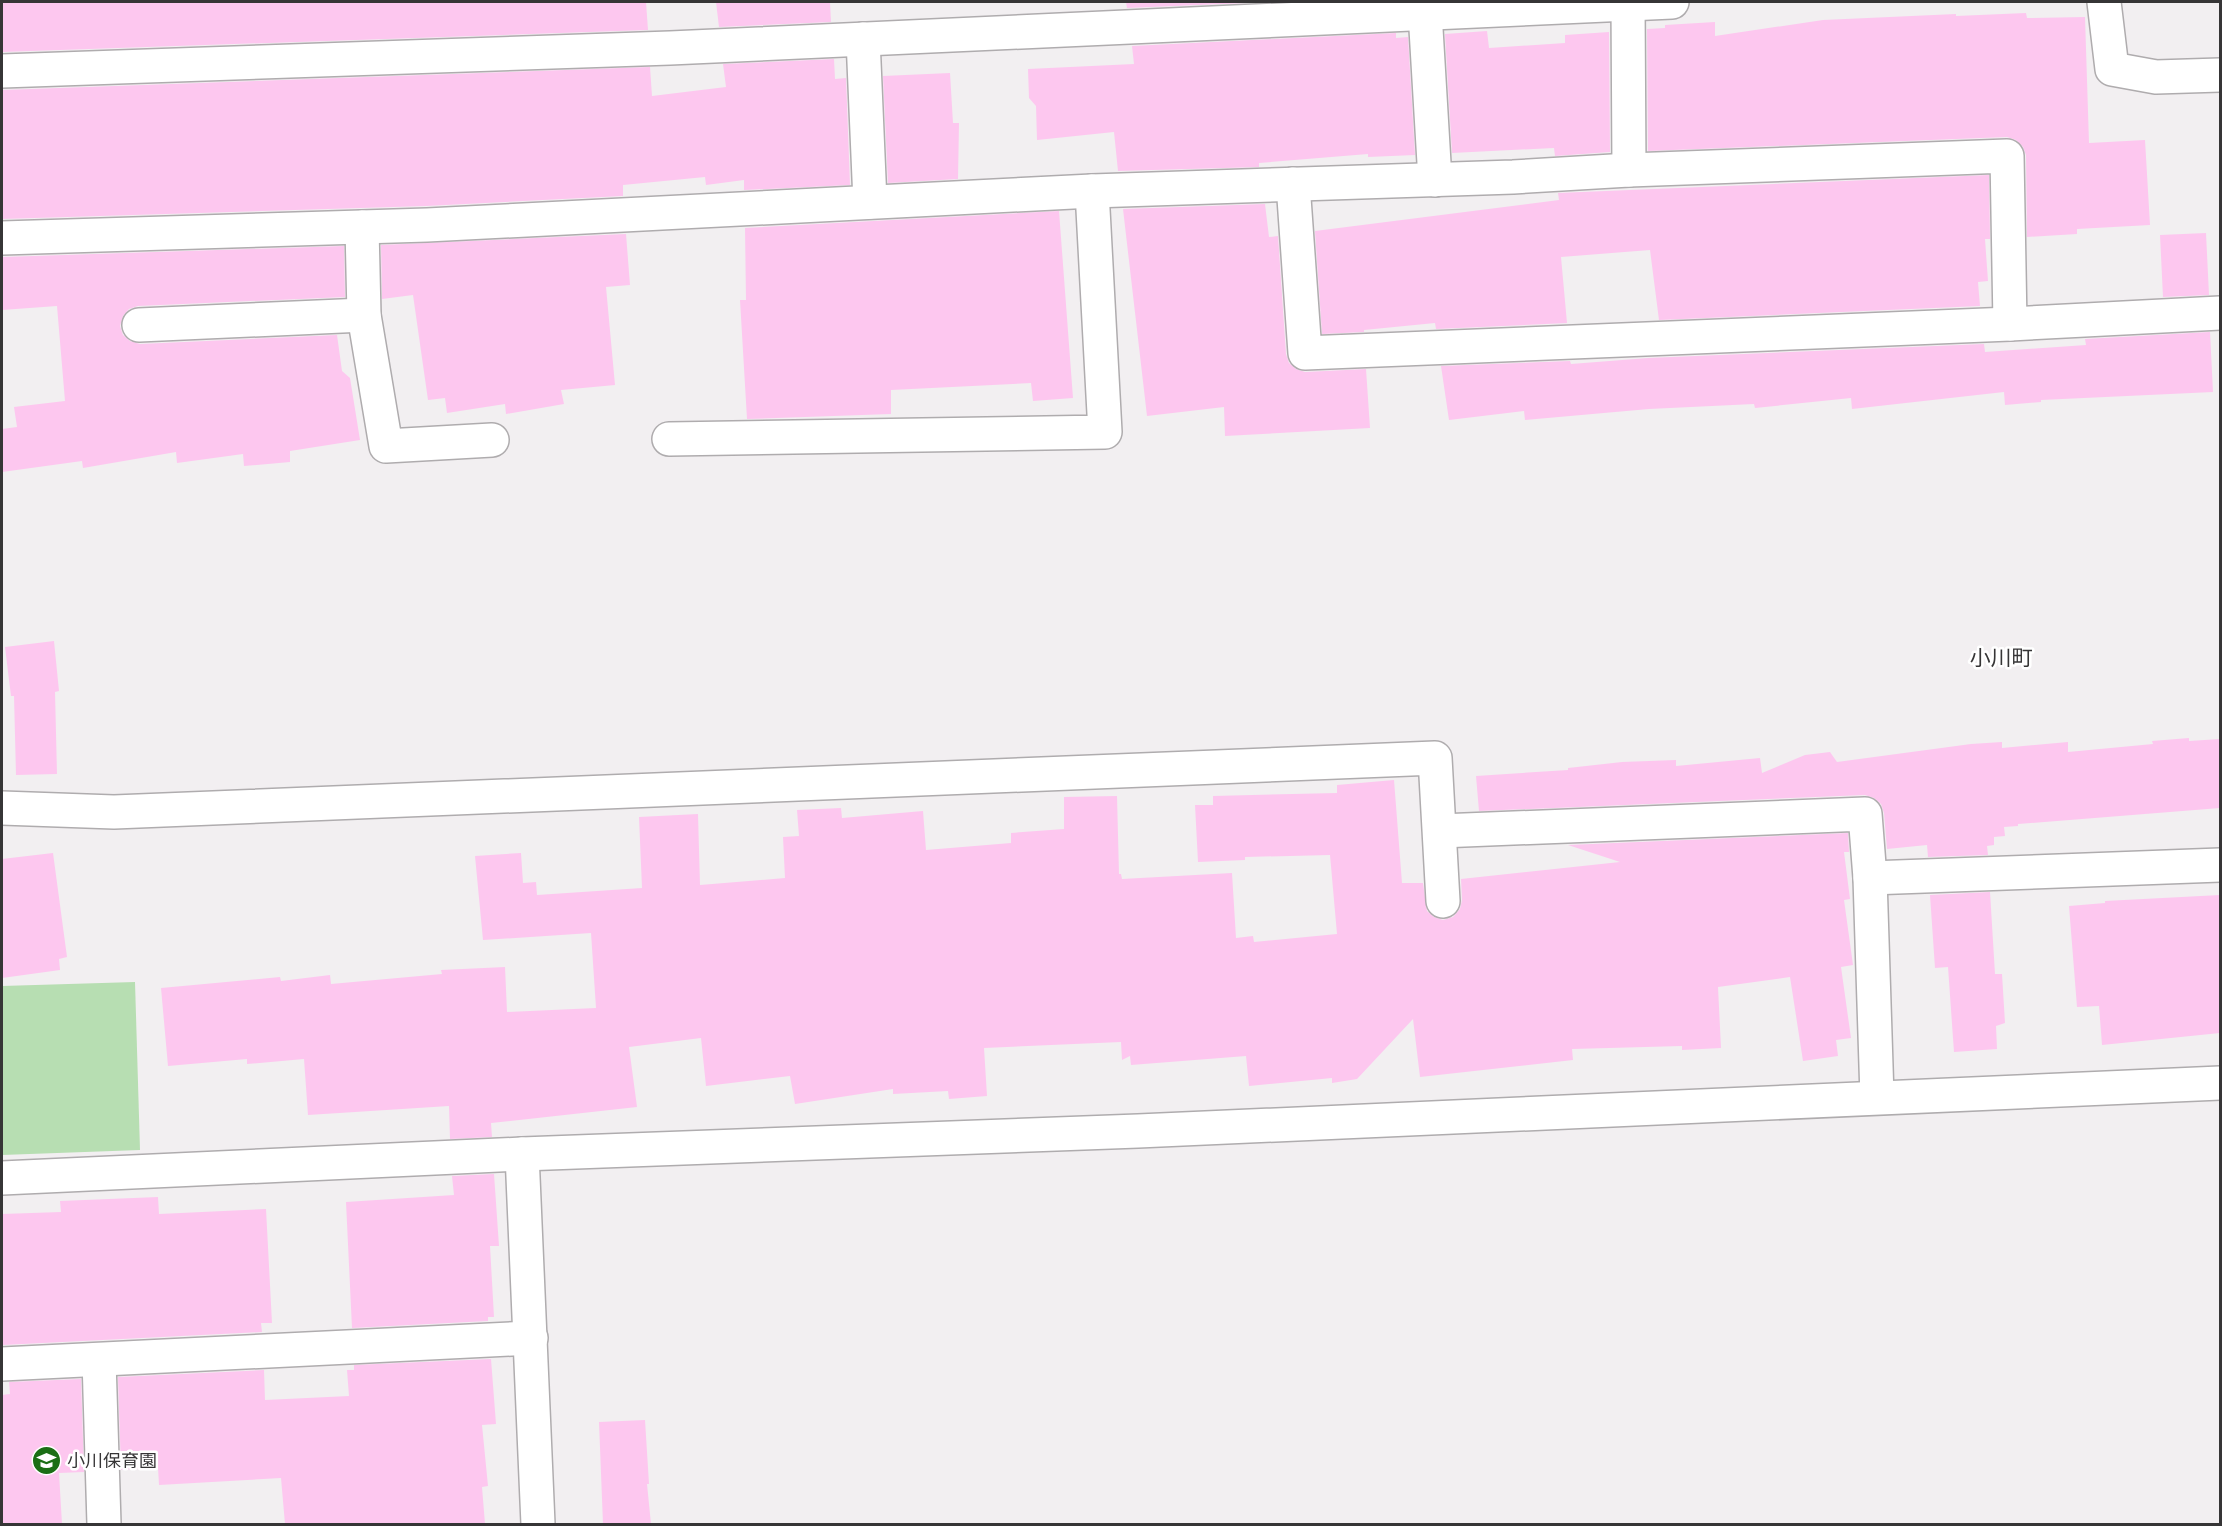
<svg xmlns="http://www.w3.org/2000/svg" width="2222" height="1526" font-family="'Noto Serif','Noto Sans JP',serif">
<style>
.green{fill:#b7deb2}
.building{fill:#fdc7ef}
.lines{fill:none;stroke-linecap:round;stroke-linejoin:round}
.minor-casing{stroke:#afacae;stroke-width:36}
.minor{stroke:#fff;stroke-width:33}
.labels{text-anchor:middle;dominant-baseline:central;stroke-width:5;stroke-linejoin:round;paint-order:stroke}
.poi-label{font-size:18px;fill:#363536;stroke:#fff;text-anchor:start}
.quarter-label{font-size:21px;fill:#363536;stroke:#fff}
</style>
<rect width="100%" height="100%" fill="#f2eff1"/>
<path class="green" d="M135,982L140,1150L2,1155V986Z"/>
<g class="building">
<path d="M2,2H646L648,30L2,52Z"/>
<path d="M716,2H830L831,22L719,27Z"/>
<path d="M1126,2H1247V3L1127,8Z"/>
<path d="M2026,13L2027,18L2085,17L2089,143L2145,140L2150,225L2077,229V234L2027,237L2026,155L2023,147L2016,140L2007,137L1648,151L1647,29L1665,28V25L1715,22V36L1823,20L1956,14V16Z"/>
<path d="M1487,31L1489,48L1565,43V35L1609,32L1610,152L1555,156L1554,148L1452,153L1445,34Z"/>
<path d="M1396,33V38L1408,37L1415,155L1368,157V154L1259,163V167L1118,171L1114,132L1037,140L1036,106L1029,98L1028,69L1134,64L1132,46Z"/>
<path d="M834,59L835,79L846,78L850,185L744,190V180L706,185L705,177L623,185V196L426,206L2,219V90L650,67L652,96L726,87L723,64Z"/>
<path d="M950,73L953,123H959L958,179L888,183L883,76Z"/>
<path d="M1989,175L1990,239H1985L1988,281L1978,282L1980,306L1659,320L1650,250L1561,257L1567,323L1436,329L1435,323L1364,330V332L1322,334L1315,231L1559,200L1558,193Z"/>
<path d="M1265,204L1269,237L1278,236L1286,354L1289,363L1296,369L1305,372L1366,369L1370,428L1225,436L1224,407L1147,416L1123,209Z"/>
<path d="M1059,211L1073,398L1033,401L1031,383L891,390V414L747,419L740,300H746L745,228Z"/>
<path d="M2206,233L2209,295L2163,297L2160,235Z"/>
<path d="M626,234L630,285L606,287L615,385L561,390L564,404L506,414L505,404L447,413L445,398L428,400L413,295L382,299L381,245Z"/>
<path d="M344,246L345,297L138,306L129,309L123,316L120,326L123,335L130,341L140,344L337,335L342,371L350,378L360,440L290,451V462L244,466L243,454L177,463L176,452L83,468L82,461L2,472V429L17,427L14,407L65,401L57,306L2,310V257Z"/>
<path d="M2210,332L2213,392L2041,400V402L2005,405L2004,392L1852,409L1851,398L1755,408L1754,404L1649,409L1525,420L1524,411L1449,420L1441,366L1570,361L1571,364L1648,358L1984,344L1985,352L2086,345L2085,339Z"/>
<path d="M54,641L59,691L55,692L57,774L16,775L14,696H11L5,647Z"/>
<path d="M2189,738V741L2220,739V808L2018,824V826L2004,827L2005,836L1994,837V845L1987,846L1988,855L1928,857L1927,845L1887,849L1884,813L1881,804L1874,798L1865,795L1479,811L1476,776L1568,770V768L1622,762L1676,760V766L1760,758L1762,773L1805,755L1830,752L1837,762L1971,744L2002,742V748L2068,742V752L2153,744L2152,741Z"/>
<path d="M1394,780L1402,883H1423L1427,911L1434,917L1443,920L1453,917L1460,909L1462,900L1461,879L1620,862L1568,845L1848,833L1849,852H1844L1850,899L1844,900L1853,965L1841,967L1851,1038L1836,1040L1838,1056L1803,1061L1790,977L1718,987L1721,1048L1682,1050V1046L1572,1049L1573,1060L1420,1077L1413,1019L1357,1079L1332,1083V1078L1249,1086L1246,1056L1131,1065L1130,1056L1122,1060L1121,1042L984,1048L987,1096L949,1099L948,1091L893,1094V1089L795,1104L790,1076L706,1086L701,1038L629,1047L637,1107L491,1123L492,1137L450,1139L449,1106L308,1115L304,1059L247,1064V1059L168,1066L161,988L280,977L281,981L330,975L331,984L442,974L441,970L505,967L507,1012L596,1008L591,933L483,940L475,856L521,853L523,883L536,882L537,895L642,888L639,817L698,814L700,885L785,878L783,837L799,836L797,810L841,808L842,818L923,811L926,850L1011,843V833L1064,829V797L1117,796L1119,874H1121L1122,879L1232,873L1236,938L1253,936L1254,942L1337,934L1330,855L1245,857V860L1198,862L1195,805H1213V796L1337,793V785Z"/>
<path d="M53,853L67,957L59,959L60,970L2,978V859Z"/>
<path d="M1990,892L1995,974H2002L2005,1023L1996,1026L1997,1049L1954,1052L1948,967L1935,968L1930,895Z"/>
<path d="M2220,895V1033L2102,1045L2099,1006L2077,1007L2069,906L2105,903V901Z"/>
<path d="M494,1174L499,1246H490L494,1317H488V1321L352,1328L346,1202L454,1195L452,1176Z"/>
<path d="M158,1197L159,1214L266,1209L272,1323H261L262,1332L3,1345L2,1331V1214L61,1212L60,1201Z"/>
<path d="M491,1359L496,1424L482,1425L488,1486L482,1487L485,1524H285L281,1478L159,1485L158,1467L121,1470L118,1377L264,1370L265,1400L349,1396L347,1370H354V1365Z"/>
<path d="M81,1379L84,1472L59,1473L62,1524H2V1395L10,1394L9,1382Z"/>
<path d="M645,1420L649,1484H647L651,1524H603L599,1422Z"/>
</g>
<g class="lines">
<defs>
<g id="minor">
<path d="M2104,2L2112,69L2156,77L2220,75"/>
<path d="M1628,3L1629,170"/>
<path d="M1425,12L1435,180"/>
<path d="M863,39L870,202"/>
<path d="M2,71L670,48L1672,2"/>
<path d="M1293,184L1305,353L2010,324L2220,313"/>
<path d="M362,227L364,315L386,446L492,440"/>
<path d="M2,238L427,225L1092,191L1513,177L1629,170L2007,156L2010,324"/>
<path d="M139,325L364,315"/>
<path d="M669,439L1105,432L1092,191"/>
<path d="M2,808L114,812L1435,758L1443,901"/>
<path d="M1440,831L1865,814L1870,878L1877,1097"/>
<path d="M1870,878L2220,865"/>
<path d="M522,1154L538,1524"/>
<path d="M2,1178L522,1154L1138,1131L2220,1083"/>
<path d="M99,1360L104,1524"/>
<path d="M2,1364L531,1338"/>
</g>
</defs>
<use href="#minor" class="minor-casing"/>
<use href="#minor" class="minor"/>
</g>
<defs>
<symbol id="school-disc" viewBox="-11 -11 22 22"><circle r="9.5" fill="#1b6e15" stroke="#fff"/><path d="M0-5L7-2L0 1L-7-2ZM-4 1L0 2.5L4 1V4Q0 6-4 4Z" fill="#fff"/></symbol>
</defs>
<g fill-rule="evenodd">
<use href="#school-disc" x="30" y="1444" width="33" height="33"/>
</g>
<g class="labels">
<g class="poi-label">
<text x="67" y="1460">小川保育園</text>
</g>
<g class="quarter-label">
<text x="2001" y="657">小川町</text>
</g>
</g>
<rect width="2222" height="1526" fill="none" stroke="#363536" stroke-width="6"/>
</svg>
